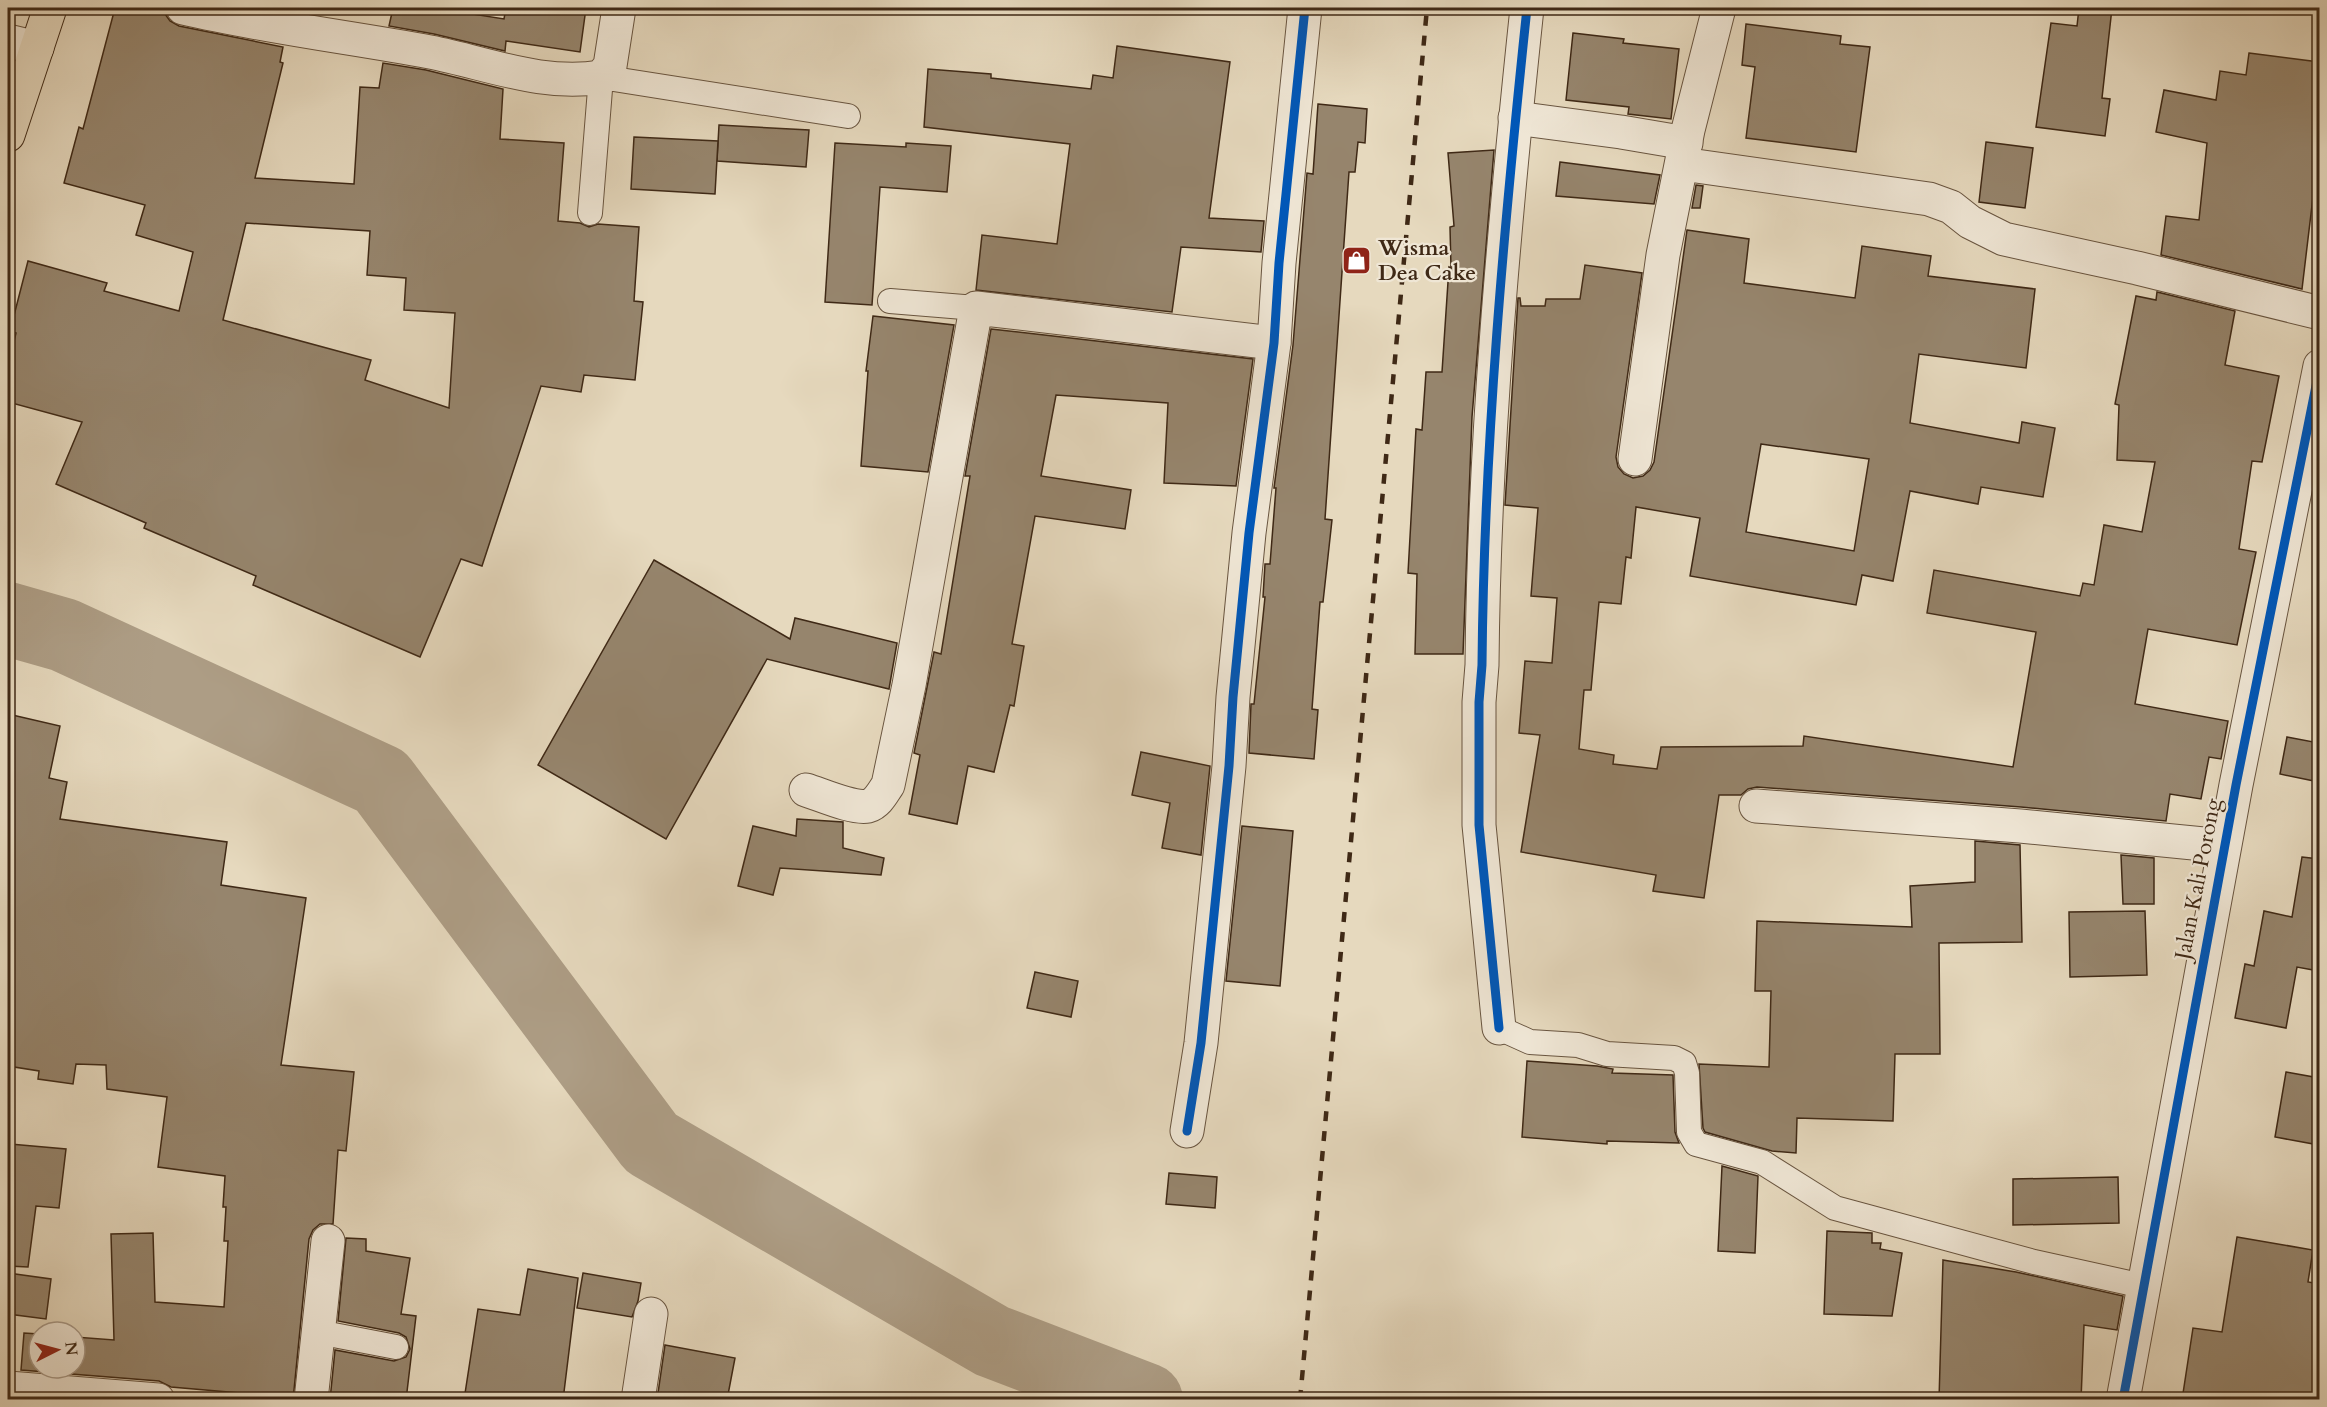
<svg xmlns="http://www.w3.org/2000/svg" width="2327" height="1407" font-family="Cardo,serif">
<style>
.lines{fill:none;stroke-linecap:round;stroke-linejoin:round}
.river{stroke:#ad9d85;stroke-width:74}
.building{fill:#96856d;stroke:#3f2916;stroke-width:1.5;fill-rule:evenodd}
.lane-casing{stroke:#695540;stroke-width:26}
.street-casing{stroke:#695540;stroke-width:35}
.primary-casing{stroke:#3f2916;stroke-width:35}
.lane{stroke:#efe6d5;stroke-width:24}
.street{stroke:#efe6d5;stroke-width:33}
.primary{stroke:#e6d9be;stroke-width:33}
.rail{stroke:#3f2916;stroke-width:4.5;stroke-dasharray:10 10;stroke-linecap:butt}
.cycleway-casing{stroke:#efe6d5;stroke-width:13}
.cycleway{stroke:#0057b8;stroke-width:9}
.labels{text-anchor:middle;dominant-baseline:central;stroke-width:4.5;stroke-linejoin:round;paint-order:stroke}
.poi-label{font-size:22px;font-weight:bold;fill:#3f2916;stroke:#efe6d5;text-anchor:start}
.street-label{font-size:22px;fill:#3f2916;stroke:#efe6d5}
</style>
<rect width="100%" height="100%" fill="#e6d9be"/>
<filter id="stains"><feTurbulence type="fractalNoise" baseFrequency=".00333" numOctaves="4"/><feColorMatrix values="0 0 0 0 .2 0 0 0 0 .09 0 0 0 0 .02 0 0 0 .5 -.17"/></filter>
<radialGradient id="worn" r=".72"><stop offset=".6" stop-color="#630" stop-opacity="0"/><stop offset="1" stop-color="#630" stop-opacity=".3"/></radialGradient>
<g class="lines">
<path class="river" d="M8,619L64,635L381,781L651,1143L992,1341L1146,1400"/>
</g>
<g class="building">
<path d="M115,8H165V14L170,21L179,26L283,47L280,62L283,63L255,178L354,184L360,87L379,88L383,63L426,70L503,89L500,139L564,143L558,221L580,223L589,227L598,224L639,227L634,301L643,302L635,380L584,375L581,392L541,386L482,566L461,559L420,657L253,585L256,576L144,528L146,523L56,484L82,422L8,402V367L16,333L10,331L28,261L107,283L104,291L179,311L193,252L136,235L145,205L64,183L79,127L83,129ZM246,223L370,231L367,275L406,278L404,310L455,313L449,408L365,380L371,360L223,320Z"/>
<path d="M393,8H434L504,19L506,8H586L580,52L506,41L505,51L434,34L389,26Z"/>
<path d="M2079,8H2112L2102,98L2110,99L2105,136L2036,127L2051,23L2077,26Z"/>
<path d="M1746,24L1841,36L1840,44L1870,47L1856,152L1746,138L1755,67L1742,65Z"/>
<path d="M1573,33L1624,39L1623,43L1679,49L1671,119L1628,114L1629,107L1566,100Z"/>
<path d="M1117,46L1230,62L1209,218L1264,221L1261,252L1181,247L1172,312L976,290L982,235L1057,244L1070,144L924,127L928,69L991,74V78L1091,89L1093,75L1113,78Z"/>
<path d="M2249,53L2319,62V198L2313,197L2302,289L2161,255L2166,216L2199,220L2207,143L2156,132L2164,90L2216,100L2220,71L2246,75Z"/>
<path d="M1318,104L1367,109L1365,143L1358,142L1355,172H1349L1344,243L1325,519L1332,520L1323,602H1320L1312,709L1318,710L1314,759L1249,753L1251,704H1254L1265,597H1263L1265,564H1270L1276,488H1274L1293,345L1307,173L1313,174Z"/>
<path d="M719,125L809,130L806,167L717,161Z"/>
<path d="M634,137L718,141L715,194L631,189Z"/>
<path d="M1986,142L2033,148L2025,208L1979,202Z"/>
<path d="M835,143L906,147V143L951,146L947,192L880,187L872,305L825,302Z"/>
<path d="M1494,150L1472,417L1463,654H1415L1417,574L1408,573L1416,429L1422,430L1426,372H1442L1449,267L1451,268L1450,227L1454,226L1448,153Z"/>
<path d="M1560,162L1660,175L1654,204L1556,196Z"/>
<path d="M1696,185L1703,186L1700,208H1692Z"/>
<path d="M1687,230L1749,239L1744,283L1855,298L1862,246L1931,256L1928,276L2035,289L2026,368L1919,354L1910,423L2019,443L2022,422L2055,428L2043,497L1981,487L1978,504L1910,491L1893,581L1862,575L1856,605L1690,576L1700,518L1636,507L1631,558L1626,557L1621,604L1599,602L1591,690H1584L1579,749L1614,755L1613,764L1657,769L1661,747L1803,746L1804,736L2013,767L2036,632L1927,613L1934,570L2080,596L2083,583L2094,585L2104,525L2142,532L2155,462L2117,460L2119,405L2115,404L2136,296L2156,300L2157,292L2235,311L2225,365L2279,376L2262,462L2252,461L2239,549L2256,552L2237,645L2148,629L2135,704L2228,721L2221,759L2209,757L2201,799L2170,794L2166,821L2021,807L1757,787L1748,789L1741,795H1719L1704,898L1653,891L1656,875L1521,852L1540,735L1519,733L1525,661L1552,663L1557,598L1531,596L1538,508L1505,505L1518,298H1520L1521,306H1545L1546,299H1580L1585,265L1642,273L1616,457L1618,467L1624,474L1633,478L1643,476L1650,470L1654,462ZM1761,444L1869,459L1854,551L1746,532Z"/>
<path d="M873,316L954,325L928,472L861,466L868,371H866Z"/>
<path d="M991,329L1253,359L1236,486L1164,483L1168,403L1056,395L1041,476L1131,490L1125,529L1035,516L1012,644L1024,646L1014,706L1010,705L994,772L968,766L957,824L909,814L920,755L914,753L934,652L941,654L970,476H965Z"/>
<path d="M654,560L790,639L795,618L897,643L889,689L767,659L666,839L538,765Z"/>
<path d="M8,714L60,726L49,778L67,782L60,819L227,842L221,885L306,898L281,1065L354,1072L346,1151L338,1150L333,1224H320L313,1230L309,1239L293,1400H251V1394L171,1387L159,1381L21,1370L24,1333L39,1334V1368H75V1337L114,1340L111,1234L153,1233L155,1302L224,1307L228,1241H224L226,1207H223L225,1176L158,1167L167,1097L107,1089L106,1065L76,1064L73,1084L38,1079L39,1071L8,1066V937L14,894L8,893Z"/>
<path d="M2287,737L2319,743V782L2280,774Z"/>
<path d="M1141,752L1210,766L1201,855L1162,848L1170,803L1132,795Z"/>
<path d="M797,819L843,822V848L884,858L881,875L780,868L773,895L738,886L753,826L796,836Z"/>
<path d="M1242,826L1293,831L1280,986L1226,981Z"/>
<path d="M1975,841L2020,845L2022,942L1939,943L1940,1054H1895L1893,1121L1797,1118L1796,1153L1772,1151L1705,1132L1703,1128L1699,1064L1769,1067L1771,991H1755L1757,921L1912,927L1910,886L1975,882Z"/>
<path d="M2121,855L2154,858V904H2123Z"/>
<path d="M2302,857L2319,859V971L2297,967L2286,1028L2235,1018L2245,964L2254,966L2264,911L2292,917Z"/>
<path d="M2145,911L2147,975L2070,977L2069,912Z"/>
<path d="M1035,972L1078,981L1071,1017L1027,1008Z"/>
<path d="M1527,1061L1597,1066L1613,1069L1612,1073L1673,1075L1675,1132L1679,1143L1607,1141V1144L1522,1137Z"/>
<path d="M2286,1072L2319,1078V1145L2275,1137Z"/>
<path d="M10,1144L66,1149L59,1208L36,1206L28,1267L8,1266V1173Z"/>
<path d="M1722,1166L1758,1176L1755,1253L1718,1251Z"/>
<path d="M1169,1173L1217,1177L1215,1208L1166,1204Z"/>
<path d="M2118,1177L2119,1223L2013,1225V1179Z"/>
<path d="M1827,1231L1872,1233V1243H1881L1880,1249L1902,1253L1892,1316L1824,1314Z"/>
<path d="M2237,1237L2313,1250L2308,1282L2319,1284V1400H2182L2193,1328L2222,1332Z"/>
<path d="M346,1238L366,1239V1251L410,1258L401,1314L416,1316L406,1400H330L335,1350L394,1361L406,1357L410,1349L406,1337L399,1333L338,1321Z"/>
<path d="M1943,1260L2016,1272L2123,1296L2117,1330L2084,1325L2081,1400H1939Z"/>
<path d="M528,1269L578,1278L563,1400H464L478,1309L520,1315Z"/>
<path d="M8,1273L51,1279L46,1319L8,1314Z"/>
<path d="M583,1273L641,1283L638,1301L632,1317L577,1308Z"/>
<path d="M665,1345L735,1358L727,1400H657Z"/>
</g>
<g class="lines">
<defs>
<g id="lane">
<path d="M590,213L601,77L848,116"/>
<path d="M890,301L976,308"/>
<path d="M1499,1028L1530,1042L1578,1045L1607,1054L1674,1058L1684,1063L1687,1073L1689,1132L1696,1144L1762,1162L1835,1208L2034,1262L2143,1286"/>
<path d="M318,1332L396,1347"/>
</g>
<g id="street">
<path d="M183,8C265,27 348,37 430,52C487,63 543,87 601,77L610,66L619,8"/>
<path d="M8,41L37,48"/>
<path d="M1515,118L1621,132L1686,143"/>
<path d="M1682,164L1929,199L1951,207L1970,222L2004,239L2137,268L2320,313"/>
<path d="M1635,459L1663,255L1688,130L1719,8"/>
<path d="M806,790C822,795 853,809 868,806C878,803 883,792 888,785L909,685L976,308L1274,343"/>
<path d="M1756,806L2020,826L2224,846"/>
<path d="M1499,1028L1479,825V702L1482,665C1484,445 1504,226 1527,8"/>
<path d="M1187,1131L1201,1043L1229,766L1233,697L1249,533L1274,343L1279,263L1305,8"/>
<path d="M8,1388L158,1400"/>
<path d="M311,1400L328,1241"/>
<path d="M638,1400L651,1314"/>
<path d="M2123,1400L2236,785L2320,366"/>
</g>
<path id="primary" d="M8,135L50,8"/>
</defs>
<use href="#lane" class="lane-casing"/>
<use href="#street" class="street-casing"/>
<use href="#primary" class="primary-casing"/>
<use href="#lane" class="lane"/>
<use href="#street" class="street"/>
<use href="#primary" class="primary"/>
<path class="rail" d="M1300,1400L1427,8"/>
<defs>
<g id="cycleway">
<path d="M1499,1028L1479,825V702L1482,665C1484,445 1504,226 1527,8"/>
<path d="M1187,1131L1201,1043L1229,766L1233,697L1249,533L1274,343L1279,263L1305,8"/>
<path d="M2123,1400L2236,785L2320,366"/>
</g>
</defs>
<use href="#cycleway" class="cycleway-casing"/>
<use href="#cycleway" class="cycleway"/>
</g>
<defs>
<symbol id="shop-square" viewBox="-11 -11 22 22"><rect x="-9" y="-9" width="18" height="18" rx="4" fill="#8f2418" stroke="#efe6d5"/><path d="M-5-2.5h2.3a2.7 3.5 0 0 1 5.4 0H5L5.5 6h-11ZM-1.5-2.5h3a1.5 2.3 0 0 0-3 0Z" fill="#fff"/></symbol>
</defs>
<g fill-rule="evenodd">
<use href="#shop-square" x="1340" y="244" width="33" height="33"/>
</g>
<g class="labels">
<g class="poi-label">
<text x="1378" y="248">Wisma<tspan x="1378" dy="25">Dea Cake</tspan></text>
</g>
<g class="street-label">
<text transform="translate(2198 879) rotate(-79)">Jalan Kali Porong</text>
</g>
</g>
<rect width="2327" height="1407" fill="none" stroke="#e6d9be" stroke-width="30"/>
<rect x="9" y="9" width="2309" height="1389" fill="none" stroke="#3f2916" stroke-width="3"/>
<rect x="15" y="15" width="2297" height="1377" fill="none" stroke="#3f2916" stroke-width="1.5"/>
<g transform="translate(57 1350) rotate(84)"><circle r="28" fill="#efe6d5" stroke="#a99a89" stroke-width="1.5"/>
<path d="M0-4.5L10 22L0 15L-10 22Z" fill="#8f2418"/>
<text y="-9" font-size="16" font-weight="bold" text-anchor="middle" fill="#3f2916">N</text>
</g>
<rect width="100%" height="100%" filter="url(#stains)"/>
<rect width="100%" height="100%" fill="url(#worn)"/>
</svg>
